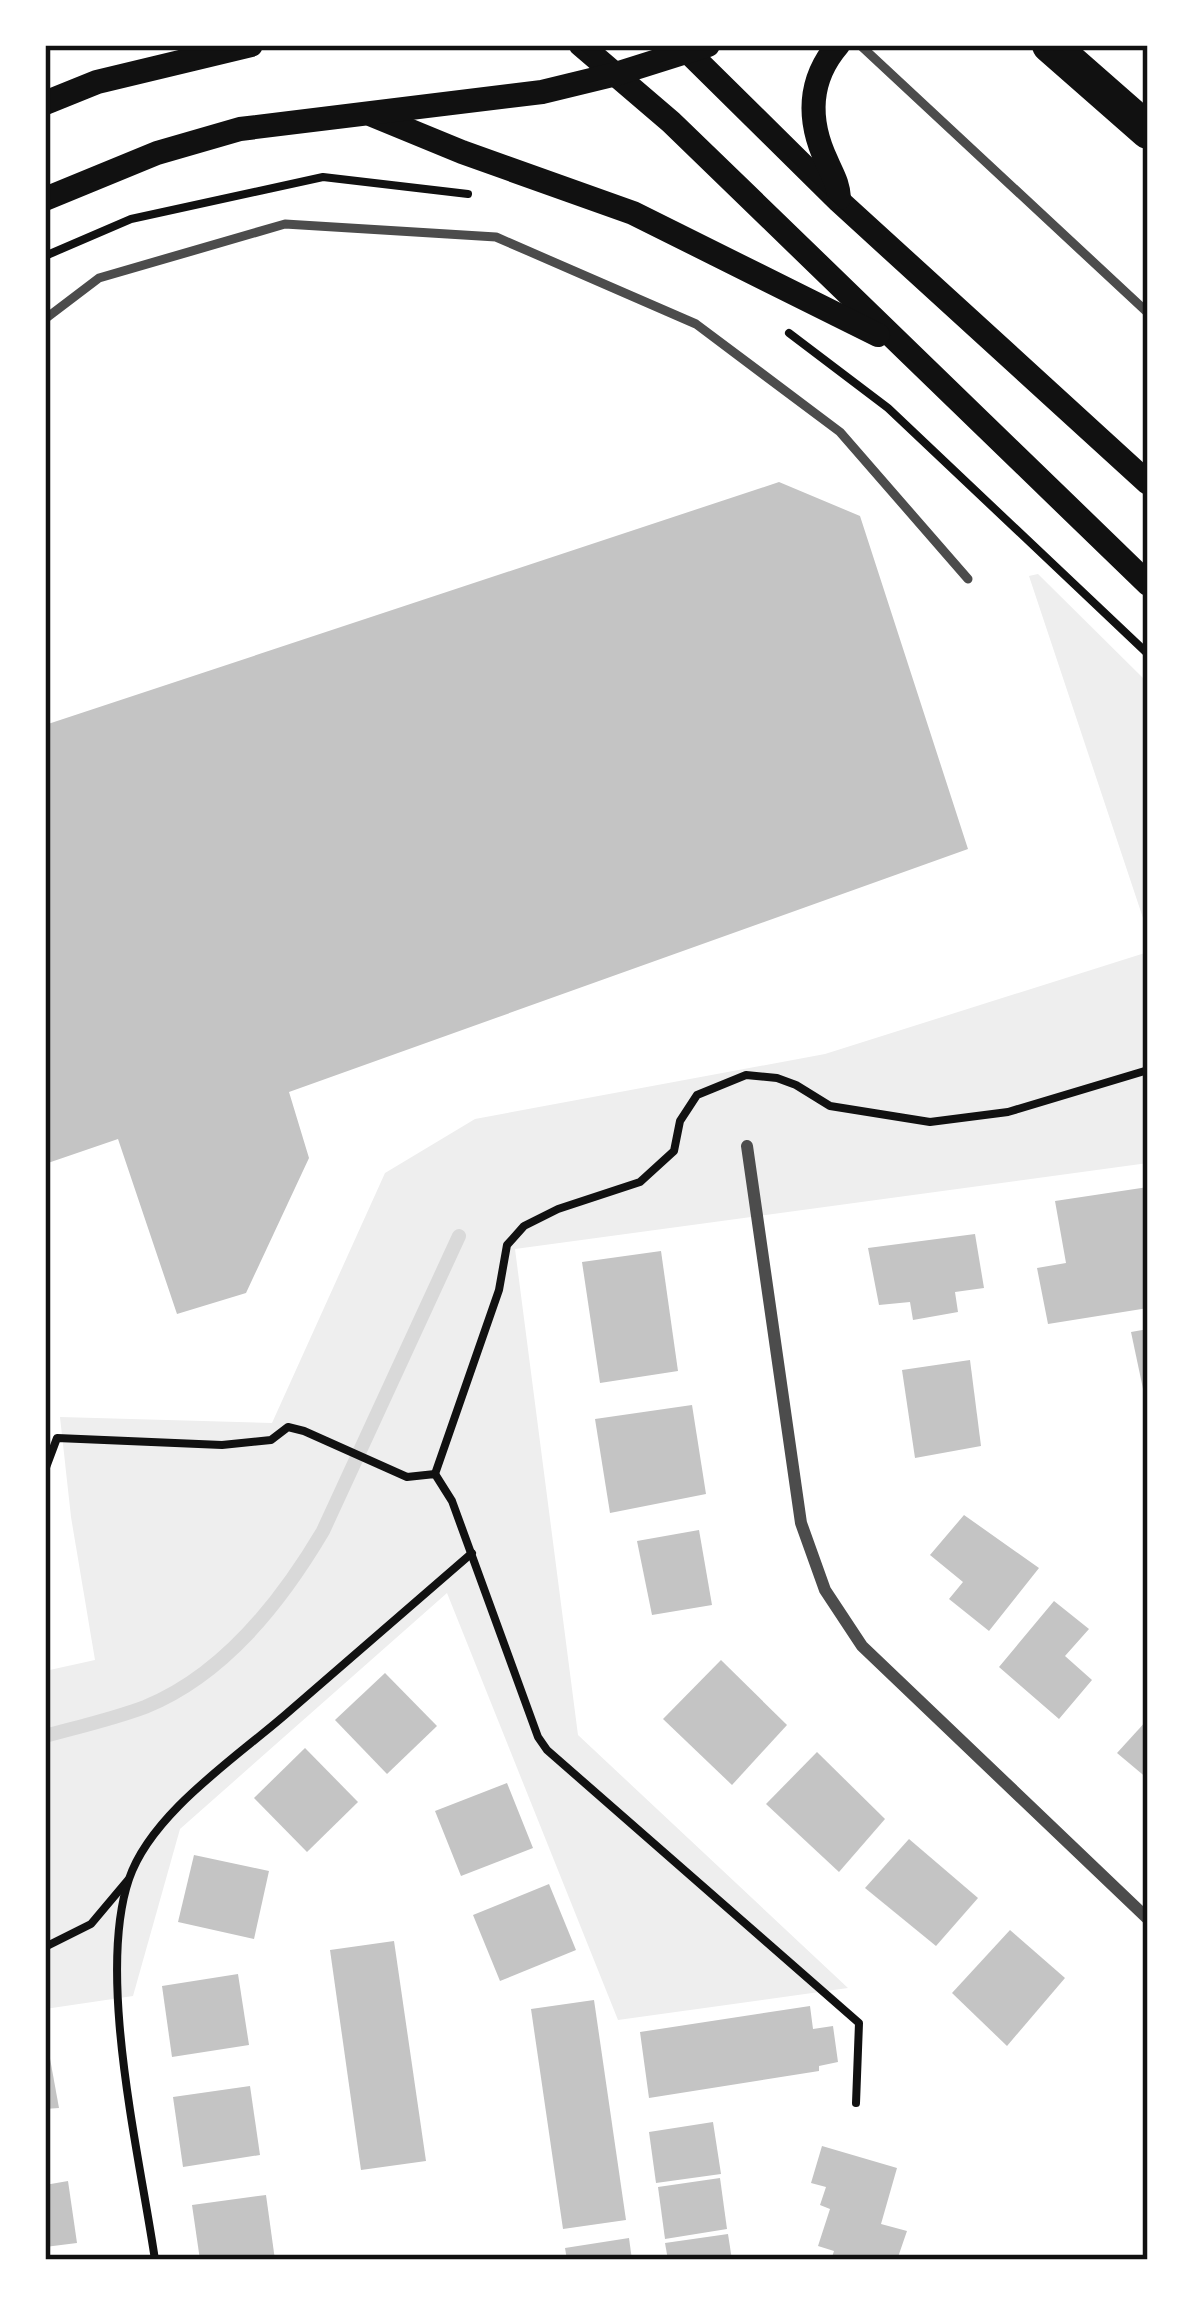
<svg xmlns="http://www.w3.org/2000/svg" width="1193" height="2305" font-family="'Times New Roman',serif">
<style>
.green{fill:#eee}
.lines{fill:none;stroke-linecap:round;stroke-linejoin:round}
.stream{stroke:#d9d9d9;stroke-width:14}
.building{fill:#c4c4c4}
.path{stroke:#111;stroke-width:8}
.service{stroke:#4c4c4c;stroke-width:9}
.minor{stroke:#4c4c4c;stroke-width:12}
.secondary{stroke:#111;stroke-width:24}
.motorway{stroke:#111;stroke-width:36}
.neatline{fill:none;stroke:#111;stroke-width:4.5}
</style>
<rect width="100%" height="100%" fill="#fff"/>
<g class="green">
<path d="M1038,574L1148,683V933L1029,576Z"/>
<path d="M1148,952V1163L515,1249L578,1735L848,1988L618,2020L447,1593L180,1829L133,1996L45,2009V1671L95,1660L71,1517L60,1417L272,1423L385,1173L475,1119L825,1054Z"/>
</g>
<g class="lines">
<path class="stream" d="M45,1736C78,1727 113,1719 145,1707C224,1675 281,1602 323,1531L459,1236"/>
</g>
<g class="building">
<path d="M779,482L860,516L968,849L289,1092L309,1158L246,1293L177,1314L118,1139L45,1164V725Z"/>
<path d="M1148,1187V1308L1048,1324L1037,1268L1066,1263L1055,1201Z"/>
<path d="M975,1234L984,1288L955,1292L958,1312L913,1320L910,1302L879,1305L868,1248Z"/>
<path d="M661,1251L678,1371L600,1383L582,1262Z"/>
<path d="M1148,1329V1403H1146L1131,1332Z"/>
<path d="M970,1360L981,1446L915,1458L902,1370Z"/>
<path d="M692,1405L706,1494L610,1513L595,1419Z"/>
<path d="M964,1515L1039,1568L989,1631L949,1599L963,1582L930,1555Z"/>
<path d="M699,1530L712,1605L652,1615L637,1541Z"/>
<path d="M1054,1601L1089,1629L1065,1656L1092,1680L1059,1719L999,1667Z"/>
<path d="M721,1660L787,1725L732,1785L663,1719Z"/>
<path d="M385,1673L437,1726L387,1774L335,1720Z"/>
<path d="M1148,1719V1779L1117,1753Z"/>
<path d="M305,1748L358,1802L307,1852L254,1798Z"/>
<path d="M817,1752L885,1819L839,1872L766,1804Z"/>
<path d="M507,1783L533,1848L461,1876L435,1811Z"/>
<path d="M909,1839L978,1898L936,1946L865,1888Z"/>
<path d="M194,1855L269,1871L254,1939L178,1922Z"/>
<path d="M549,1884L576,1950L500,1981L473,1915Z"/>
<path d="M1010,1930L1065,1978L1007,2046L952,1993Z"/>
<path d="M394,1941L426,2161L361,2170L330,1950Z"/>
<path d="M238,1974L249,2045L172,2057L162,1986Z"/>
<path d="M594,2000L626,2220L563,2229L531,2009Z"/>
<path d="M810,2006L813,2029L833,2026L838,2062L819,2066V2071L649,2098L640,2032Z"/>
<path d="M45,2031L59,2108L45,2109Z"/>
<path d="M250,2086L260,2155L183,2167L173,2097Z"/>
<path d="M713,2122L721,2174L656,2183L649,2132Z"/>
<path d="M822,2146L897,2168L881,2224L907,2231L897,2260H831L834,2251L818,2246L830,2209L820,2205L826,2187L811,2183Z"/>
<path d="M720,2178L727,2229L665,2239L658,2187Z"/>
<path d="M68,2181L77,2243L45,2247V2185Z"/>
<path d="M266,2195L275,2260H200L192,2205Z"/>
<path d="M728,2234L732,2260H668L665,2243Z"/>
<path d="M629,2238L632,2260H567L565,2248Z"/>
</g>
<g class="lines">
<g class="path">
<path d="M45,256L131,219L323,177L468,194"/>
<path d="M789,333L888,408L1148,654"/>
<path d="M45,1470L57,1438L222,1445L271,1440L288,1427L304,1431L407,1477L435,1474L452,1501L538,1737L547,1750L859,2023L856,2103"/>
<path d="M435,1474L499,1290L507,1245L524,1226L558,1209L640,1182L674,1151L680,1121L697,1095L746,1075L777,1078L796,1085L830,1106L930,1122L1008,1112L1148,1070"/>
<path d="M45,1947L91,1924L128,1880"/>
<path d="M155,2260C140,2157 96,1976 129,1879C151,1814 234,1759 285,1715C347,1661 409,1607 472,1553"/>
</g>
<g class="service">
<path d="M860,45L1148,313"/>
<path d="M45,319L99,278L285,224L496,237L696,324L840,432L968,579"/>
</g>
<path class="minor" d="M747,1146L801,1523L825,1590L862,1646L1148,1919"/>
<g class="secondary">
<path d="M581,45L671,122L1148,584"/>
<path d="M681,45L839,201L1148,483"/>
<path d="M838,45C808,80 807,120 827,162C833,176 838,183 839,198"/>
<path d="M45,103L97,82L251,45"/>
<path d="M372,115L462,152L633,213L878,335"/>
<path d="M45,199L157,153L240,129L542,92L616,74L708,45"/>
</g>
<path class="motorway" d="M1050,45L1148,131"/>
</g>
<rect width="1193" height="2305" fill="none" stroke="#ffffff" stroke-width="96"/>
<rect x="48" y="48" width="1097" height="2209" class="neatline"/>
</svg>
